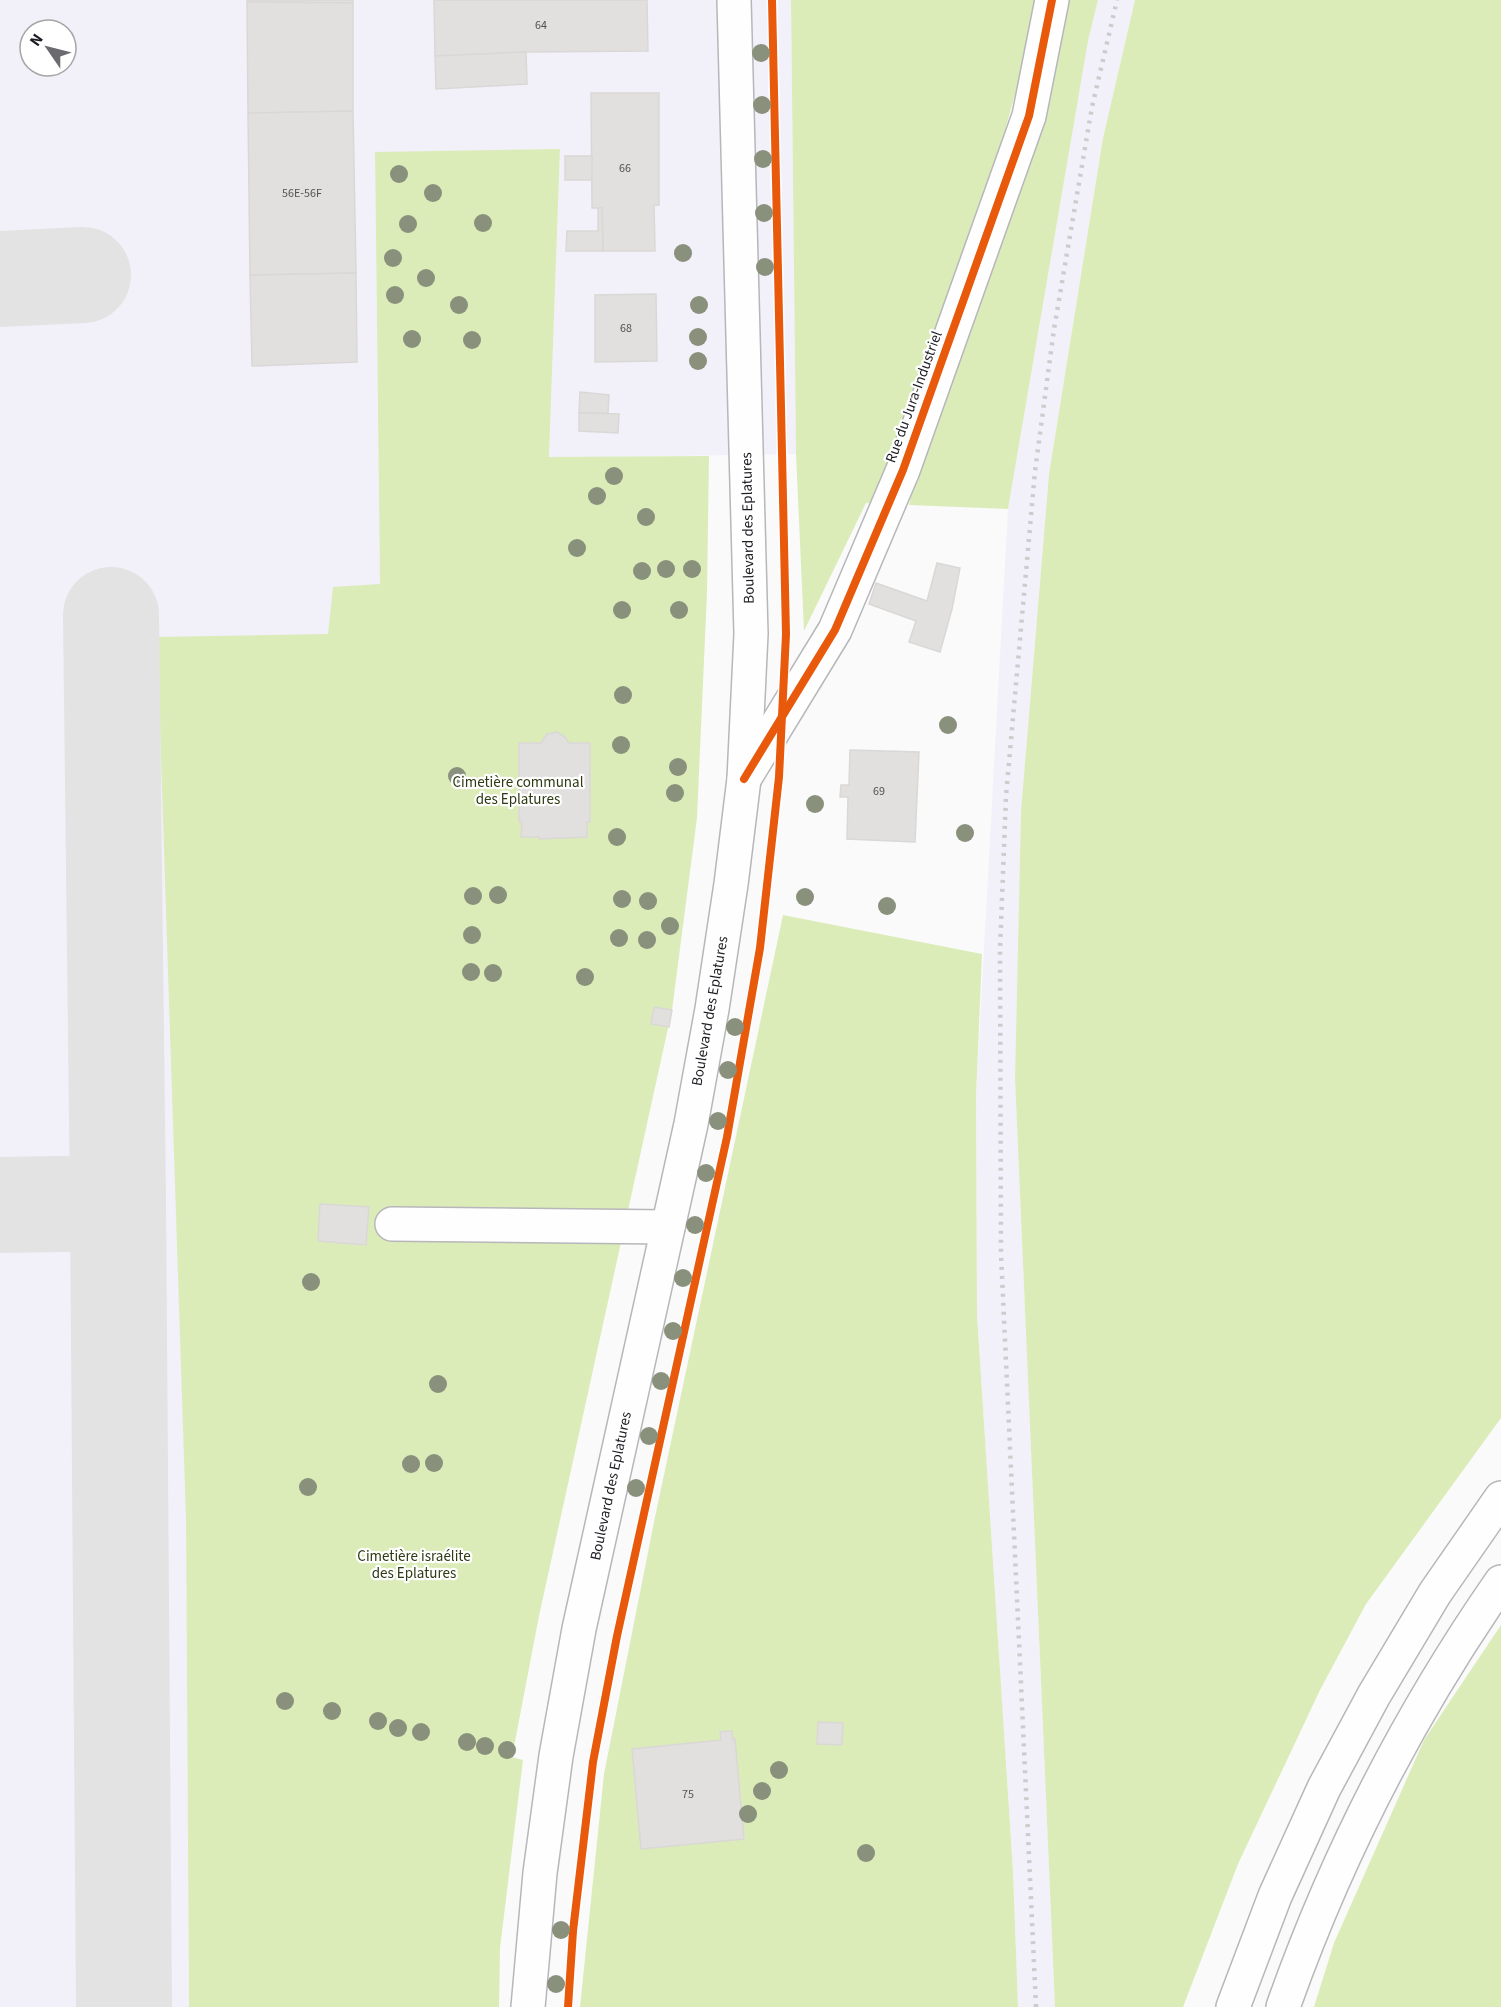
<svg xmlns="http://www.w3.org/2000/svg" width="1501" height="2007" font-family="'Source Sans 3',sans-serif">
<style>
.built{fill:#f2f0f9;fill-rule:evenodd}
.green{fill:#dbecb9}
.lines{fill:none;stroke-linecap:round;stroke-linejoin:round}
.taxiway{stroke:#e3e3e4;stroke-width:96}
.building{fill:#e2e0de;stroke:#dad8d6;stroke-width:1.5}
.minor-casing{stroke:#b7b6ba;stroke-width:36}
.major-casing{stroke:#b7b6ba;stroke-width:36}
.highway-casing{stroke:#b7b6ba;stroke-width:36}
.minor{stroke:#fefefe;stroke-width:33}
.major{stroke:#fefefe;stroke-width:33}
.highway{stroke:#fefefe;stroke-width:33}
.rail{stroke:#ccc;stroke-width:4.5;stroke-dasharray:3 6;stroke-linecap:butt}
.cycleway-casing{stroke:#fff;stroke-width:11}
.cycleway{stroke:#e8590c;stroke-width:8}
.tree{fill:#89907b}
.labels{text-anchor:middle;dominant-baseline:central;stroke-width:4.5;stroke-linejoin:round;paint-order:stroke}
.number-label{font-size:12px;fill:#525155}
.street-label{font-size:15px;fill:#1e1d23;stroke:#fff}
.park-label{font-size:15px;fill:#2d3a12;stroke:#fff}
</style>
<rect width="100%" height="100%" fill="#fafafb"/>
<g class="built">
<path d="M0,0H791L796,454L549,458L560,149L375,153L380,584L329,634L186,1519L189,2007H0ZM30,30H66V66H30Z"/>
<path d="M1098,0H1135L1103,138L1049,474L1021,811L1015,1078L1055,2007H1018L1013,1871L977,1315L976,1097L1008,509L1088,41Z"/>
</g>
<g class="green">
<path d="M791,0H1036L1021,73L988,191L877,504L866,503L804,631L796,454Z"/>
<path d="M1063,0H1098L1088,41L1008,509L909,505L915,479Z"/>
<path d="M1135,0H1501V1418L1366,1604L1320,1690L1238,1864L1183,2007H1055L1015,1078L1021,811L1049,474L1103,138Z"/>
<path d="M560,149L549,457L709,456L707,593L697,818L672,1010L539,1616L512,1757L523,1760L500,1948L499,2007H189L186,1519L157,637L328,634L333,587L380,584L375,152Z"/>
<path d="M783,915L982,954L976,1097L977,1315L1013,1871L1018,2007H580L604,1774L655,1517Z"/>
<path d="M1501,1625V2007H1314L1334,1943L1424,1740Z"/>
</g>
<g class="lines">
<g class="taxiway">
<path d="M0,279L83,275"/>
<path d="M111,615L118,1203L124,2007"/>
<path d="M0,1205L118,1203"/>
</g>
</g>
<g class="building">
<path d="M247,0H353V3L247,2Z"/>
<path d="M434,0H647L648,51L526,52L435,56Z"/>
<path d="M247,2L353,3V111L248,113Z"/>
<path d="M526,52L527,84L436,89L435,56Z"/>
<path d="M591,93H659V205H654L655,251H603L602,208H592Z"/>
<path d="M353,111L356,273L250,275L248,113Z"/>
<rect x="565" y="156" width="27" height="24"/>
<path d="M598,208H602L603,251H566L567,231H598Z"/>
<path d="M356,273L357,362L252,366L250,275Z"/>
<path d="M656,294L657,361L595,362V295Z"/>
<path d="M580,392L609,395L608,413H579Z"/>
<path d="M579,413L619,414L618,433L579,431Z"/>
<path d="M937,563L960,568L952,609L940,652L909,642L916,621L869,604L876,583L927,601Z"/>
<path d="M557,732L565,737L569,743H590V822H587V837L539,839V837H521L522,822H519V743H541L547,734Z"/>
<path d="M850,750L919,752L915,842L847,839L848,797H840L841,785H849Z"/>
<path d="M654,1007L672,1010L669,1027L651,1024Z"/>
<path d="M320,1204L369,1207L366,1245L318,1241Z"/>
<path d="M818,1722L843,1723L842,1745L817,1744Z"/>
<path d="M732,1731L733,1740L735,1739L744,1839L641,1849L632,1749L721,1740L720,1732Z"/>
</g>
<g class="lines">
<defs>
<g id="minor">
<path d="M744,779L835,630L903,470L1029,116L1052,0"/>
<path d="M392,1224L668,1227"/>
</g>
<path id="major" d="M528,2007L540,1873L556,1756L579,1629L691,1124L712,1009L731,884L744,779L751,634L734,0"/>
<g id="highway">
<path d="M1233,2007L1275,1896L1324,1788L1374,1695L1435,1593L1501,1498"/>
<path d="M1283,2007C1336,1857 1410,1713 1501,1582"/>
</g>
</defs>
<use href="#minor" class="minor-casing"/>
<use href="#major" class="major-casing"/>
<use href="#highway" class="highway-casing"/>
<use href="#minor" class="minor"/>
<use href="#major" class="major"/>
<use href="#highway" class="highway"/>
<path class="rail" d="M1036,2007L1001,1254L1000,950L1006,796L1035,471L1054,329L1092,107L1117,0"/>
<defs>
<g id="cycleway">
<path d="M744,779L835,630L903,470L1029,116L1052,0"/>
<path d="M568,2007L573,1931L593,1762L617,1636L727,1137L760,948L779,777L786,634L772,0"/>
</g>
</defs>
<use href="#cycleway" class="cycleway-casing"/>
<use href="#cycleway" class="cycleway"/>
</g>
<g class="tree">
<circle cx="761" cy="53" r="9"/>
<circle cx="762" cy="105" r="9"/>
<circle cx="763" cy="159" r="9"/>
<circle cx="399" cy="174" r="9"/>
<circle cx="433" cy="193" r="9"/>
<circle cx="764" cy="213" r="9"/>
<circle cx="483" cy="223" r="9"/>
<circle cx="408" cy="224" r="9"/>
<circle cx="683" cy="253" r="9"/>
<circle cx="393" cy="258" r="9"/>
<circle cx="765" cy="267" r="9"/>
<circle cx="426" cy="278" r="9"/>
<circle cx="395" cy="295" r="9"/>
<circle cx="459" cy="305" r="9"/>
<circle cx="699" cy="305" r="9"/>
<circle cx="698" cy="337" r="9"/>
<circle cx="412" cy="339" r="9"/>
<circle cx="472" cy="340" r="9"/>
<circle cx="698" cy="361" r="9"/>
<circle cx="614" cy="476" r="9"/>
<circle cx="597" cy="496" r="9"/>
<circle cx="646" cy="517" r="9"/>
<circle cx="577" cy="548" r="9"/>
<circle cx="666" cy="569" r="9"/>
<circle cx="692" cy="569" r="9"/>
<circle cx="642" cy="571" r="9"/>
<circle cx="622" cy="610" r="9"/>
<circle cx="679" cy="610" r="9"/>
<circle cx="623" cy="695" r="9"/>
<circle cx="948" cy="725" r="9"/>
<circle cx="621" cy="745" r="9"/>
<circle cx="678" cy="767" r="9"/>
<circle cx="457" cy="776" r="9"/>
<circle cx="675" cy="793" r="9"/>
<circle cx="815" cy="804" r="9"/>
<circle cx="965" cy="833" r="9"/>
<circle cx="617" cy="837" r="9"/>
<circle cx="498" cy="895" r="9"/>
<circle cx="473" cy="896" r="9"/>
<circle cx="805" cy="897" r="9"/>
<circle cx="622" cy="899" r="9"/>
<circle cx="648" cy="901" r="9"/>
<circle cx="887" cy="906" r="9"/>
<circle cx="670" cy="926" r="9"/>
<circle cx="472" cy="935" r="9"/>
<circle cx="619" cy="938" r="9"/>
<circle cx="647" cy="940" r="9"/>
<circle cx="471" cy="972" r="9"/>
<circle cx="493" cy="973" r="9"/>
<circle cx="585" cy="977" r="9"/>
<circle cx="735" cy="1027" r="9"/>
<circle cx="728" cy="1070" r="9"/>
<circle cx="718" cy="1121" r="9"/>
<circle cx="706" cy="1173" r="9"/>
<circle cx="695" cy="1225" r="9"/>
<circle cx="683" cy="1278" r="9"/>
<circle cx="311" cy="1282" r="9"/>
<circle cx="673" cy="1331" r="9"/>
<circle cx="661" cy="1381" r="9"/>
<circle cx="438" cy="1384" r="9"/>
<circle cx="649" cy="1436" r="9"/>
<circle cx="434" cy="1463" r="9"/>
<circle cx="411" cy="1464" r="9"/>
<circle cx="308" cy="1487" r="9"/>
<circle cx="636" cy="1488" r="9"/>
<circle cx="285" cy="1701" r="9"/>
<circle cx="332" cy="1711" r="9"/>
<circle cx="378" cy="1721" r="9"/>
<circle cx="398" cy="1728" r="9"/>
<circle cx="421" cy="1732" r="9"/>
<circle cx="467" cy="1742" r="9"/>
<circle cx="485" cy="1746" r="9"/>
<circle cx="507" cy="1750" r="9"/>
<circle cx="779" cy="1770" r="9"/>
<circle cx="762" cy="1791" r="9"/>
<circle cx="748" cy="1814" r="9"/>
<circle cx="866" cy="1853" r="9"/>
<circle cx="561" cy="1930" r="9"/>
<circle cx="556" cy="1984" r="9"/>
</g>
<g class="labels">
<g class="number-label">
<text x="541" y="25">64</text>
<text x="625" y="168">66</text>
<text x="302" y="193">56E-56F</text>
<text x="626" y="328">68</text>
<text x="879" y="791">69</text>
<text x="688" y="1794">75</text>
</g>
<g class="street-label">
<text transform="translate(914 397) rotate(-70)">Rue du Jura-Industriel</text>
<text transform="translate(748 528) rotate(-91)">Boulevard des Eplatures</text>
<text transform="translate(710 1011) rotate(-80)">Boulevard des Eplatures</text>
<text transform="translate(611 1486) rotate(-78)">Boulevard des Eplatures</text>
</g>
<g class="park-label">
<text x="518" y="782">Cimetière communal<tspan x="518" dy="17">des Eplatures</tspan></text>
<text x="414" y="1556">Cimetière israélite<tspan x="414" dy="17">des Eplatures</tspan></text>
</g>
</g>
<g transform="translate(48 48) rotate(305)"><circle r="28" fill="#ffffff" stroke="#a5a5a7" stroke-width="1.5"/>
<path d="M0-4.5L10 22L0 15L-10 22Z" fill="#6b6a6f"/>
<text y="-9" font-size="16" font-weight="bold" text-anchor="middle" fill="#1e1d23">N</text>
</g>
</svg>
